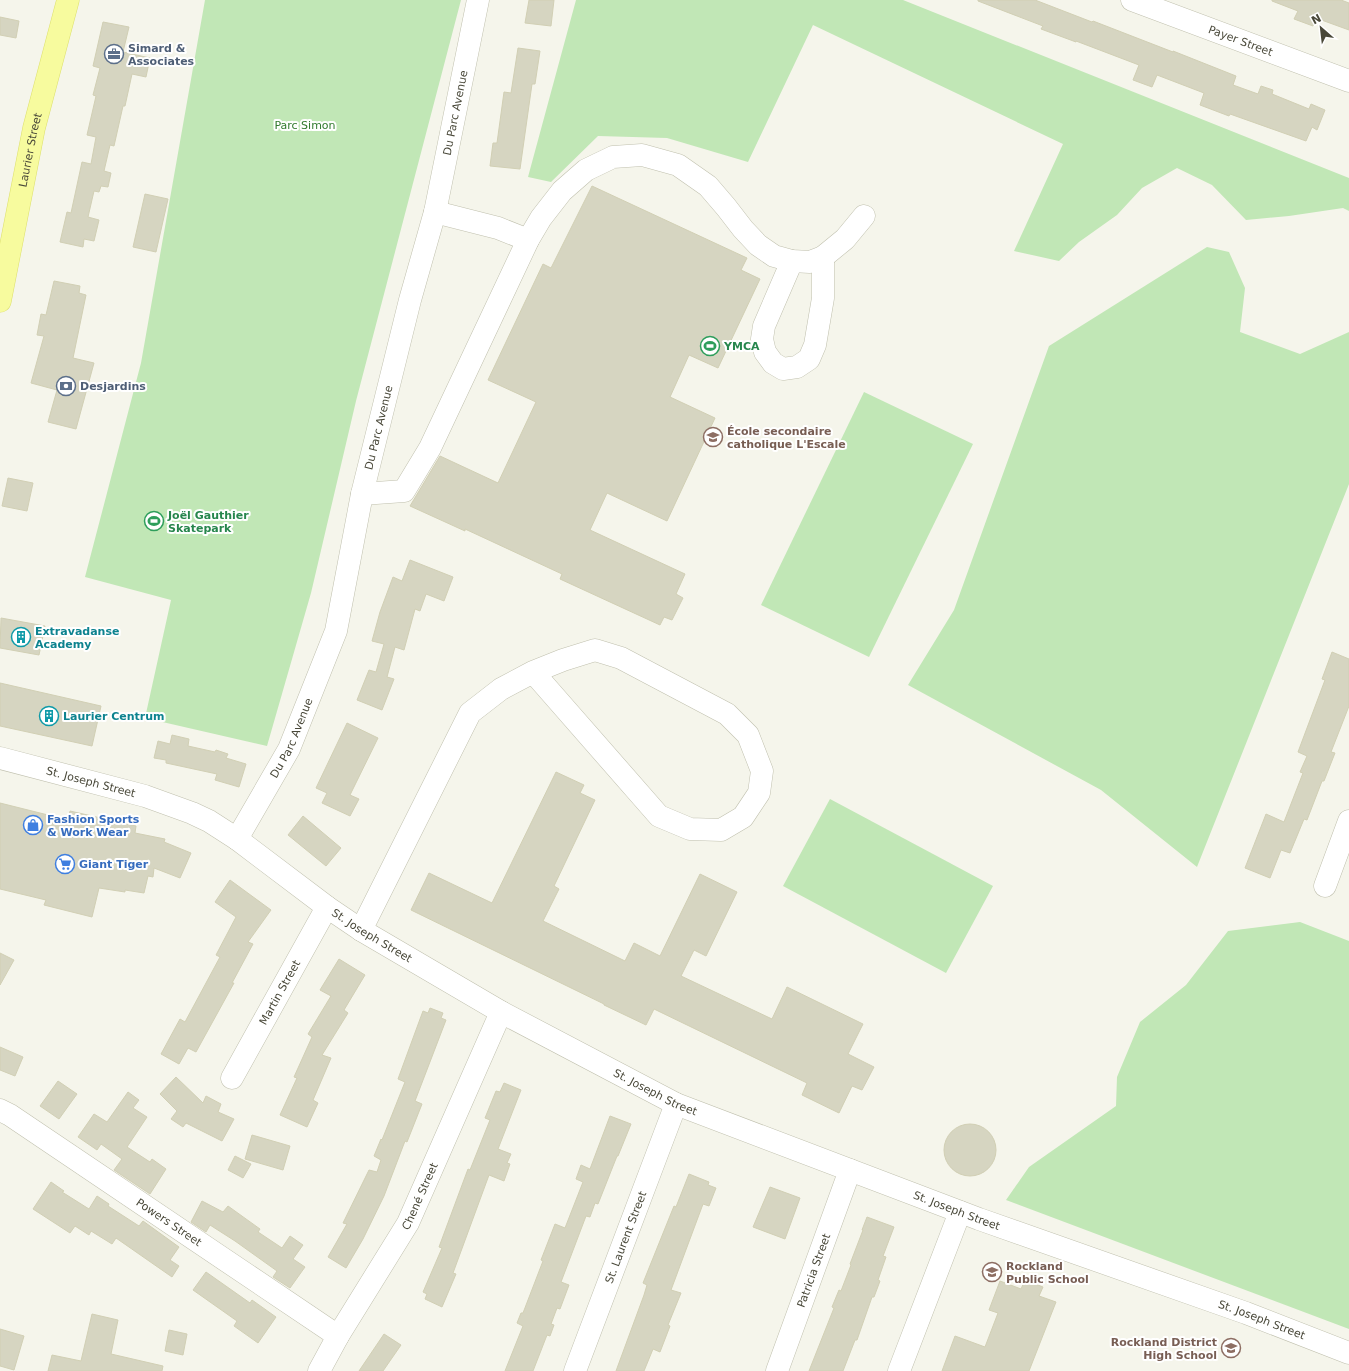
<svg xmlns="http://www.w3.org/2000/svg" width="1349" height="1371" font-family="'DejaVu Sans',sans-serif">
<style>
.green{fill:#c1e7b6}
.building{fill:#d6d5c1;stroke:#d1cfb4}
.lines{fill:none;stroke-linecap:round;stroke-linejoin:round}
.minor-casing{stroke:#c0c0ae;stroke-width:23}
.major-casing{stroke:#dde06e;stroke-width:23}
.minor{stroke:#fff;stroke-width:22}
.major{stroke:#f7fb9e;stroke-width:22}
.labels{text-anchor:middle;dominant-baseline:central;stroke-width:4;stroke-linejoin:round;paint-order:stroke}
.street-label{font-size:11px;fill:#494839;stroke:#fff}
.service-label{font-size:11px;font-weight:bold;fill:#4e5e75;stroke:#fff;text-anchor:start}
.park-label{font-size:11px;fill:#317a2d;stroke:#fff}
.leisure-label{font-size:11px;font-weight:bold;fill:#27864d;stroke:#fff;text-anchor:start}
.education-label{font-size:11px;font-weight:bold;fill:#785e54;stroke:#fff;text-anchor:start}
.culture-label{font-size:11px;font-weight:bold;fill:#0d838f;stroke:#fff;text-anchor:start}
.shop-label{font-size:11px;font-weight:bold;fill:#366cbe;stroke:#fff;text-anchor:start}
</style>
<rect width="100%" height="100%" fill="#f5f5eb"/>
<g class="green">
<path d="M205,0H461L356,401L311,593L267,746L145,718L171,600L85,577L141,363Z"/>
<path d="M576,0H903L1349,178V211L1343,208L1289,216L1246,220L1212,185L1177,168L1142,188L1117,215L1079,242L1059,261L1014,251L1063,144L813,25L748,162L667,138L598,136L551,182L528,177Z"/>
<path d="M1207,247L1229,252L1245,288L1240,332L1300,354L1349,332V484L1197,867L1101,790L908,685L954,610L1049,346Z"/>
<path d="M864,392L973,444L869,657L761,605Z"/>
<path d="M830,799L993,886L946,973L783,886Z"/>
<path d="M1300,922L1349,941V1329L1006,1200L1029,1167L1116,1106L1117,1077L1140,1022L1186,985L1228,931Z"/>
</g>
<g class="building">
<path d="M529,0H554L551,26L525,23Z"/>
<path d="M978,0H1035L1092,22L1093,21L1173,52V51L1236,76L1233,85L1258,94L1261,86L1273,90L1272,94L1309,109L1311,104L1325,110L1317,130L1312,127L1306,141L1230,114L1229,116L1200,105L1204,93L1157,75L1152,87L1133,80L1139,65L1076,41V42L1041,29L1043,26L978,1Z"/>
<path d="M1272,0H1341L1349,3V30L1316,18L1313,26L1294,19L1298,11L1272,1Z"/>
<path d="M0,17L19,21L16,38L0,35Z"/>
<path d="M103,22L129,27L123,52L150,58L146,77L132,74L125,106H123L114,146L110,145L104,171L111,173L108,187L101,186L99,192L94,191L88,217L99,220L94,241L84,239L83,247L60,242L67,212L71,213L82,162L91,164L96,137L87,135L96,96L93,95L100,68L93,66Z"/>
<path d="M518,48L540,51L535,84H532L520,169L490,166L493,143H497L504,92L511,93Z"/>
<path d="M592,186L747,258L741,270L760,279L718,368L689,355L670,397L715,418L667,521L607,493L590,530L685,574L676,594L683,598L672,620L664,617L660,625L560,579L562,574L465,529V531L410,506L440,456L498,483L536,402L488,380L543,264L551,268Z"/>
<path d="M145,194L168,199L156,252L133,247Z"/>
<path d="M54,281L80,286L79,293L86,295L73,358L94,363L76,429L48,422L57,390L31,383L44,336L37,335L41,314L46,315Z"/>
<path d="M8,478L33,483L27,511L2,506Z"/>
<path d="M410,560L453,577L444,601L426,594L420,611L415,609L404,650L395,647L387,677L394,679L382,710L357,700L369,670L376,672L384,644L372,641L380,612L393,577L402,581Z"/>
<path d="M1,618L45,626L39,655L0,648Z"/>
<path d="M1332,652L1349,659V706L1331,752L1335,753L1324,781H1322L1307,820L1304,819L1290,853L1281,850L1270,878L1245,868L1266,814L1284,822L1303,773L1300,772L1307,756L1298,752L1325,680L1322,679Z"/>
<path d="M0,683L101,706L92,746L0,726Z"/>
<path d="M347,723L378,738L350,795L359,799L350,816L322,803L327,793L316,788Z"/>
<path d="M172,735L189,739L188,746L215,752L216,750L228,754L226,758L246,764L239,787L215,780L217,774L166,763V760L154,758L158,741L170,744Z"/>
<path d="M556,772L584,785L580,793L595,800L554,886L559,889L543,921L625,961L634,943L660,956L700,874L737,892L706,956L694,950L681,976L772,1019L787,987L863,1024L848,1054L874,1067L862,1090L852,1086L839,1113L802,1095L807,1083L654,1009L646,1025L604,1005V1004L411,910L429,873L492,903Z"/>
<path d="M0,803L68,820L70,811L136,826L135,833L165,839L164,842L191,853L180,878L154,868L153,877L148,876L144,893L125,890V892L99,888L92,917L44,905L46,900L0,889Z"/>
<path d="M303,816L341,848L326,866L288,835Z"/>
<path d="M230,880L271,910L248,942L253,944L232,983H234L196,1052L188,1048L179,1064L161,1054L180,1019L185,1022L220,957L216,955L236,917L215,902Z"/>
<path d="M0,953L14,960L0,985Z"/>
<path d="M339,959L365,975L344,1010L348,1013L322,1055L331,1058L313,1100L318,1103L307,1127L280,1115L297,1078L294,1077L312,1037L308,1034L331,996L320,990Z"/>
<path d="M430,1008L443,1013L441,1018L446,1020L415,1101L422,1104L407,1142L405,1141L384,1196L363,1239L346,1268L328,1257L347,1224L343,1223L369,1170L377,1172L381,1160L374,1156L381,1139L382,1140L405,1082L398,1079L423,1011L428,1013Z"/>
<path d="M0,1047L23,1057L15,1076L0,1070Z"/>
<path d="M176,1077L203,1103L206,1096L221,1104L218,1112L234,1119L222,1141L186,1123L183,1127L171,1119L177,1111L160,1094Z"/>
<path d="M58,1081L77,1094L59,1119L40,1106Z"/>
<path d="M504,1083L521,1090L498,1149L511,1154L507,1163L510,1164L504,1181L489,1175L453,1273L456,1274L442,1307L425,1299L427,1294L423,1292L442,1248L439,1247L468,1169L470,1170L490,1120L485,1118L496,1091L500,1092Z"/>
<path d="M128,1092L139,1100L133,1108L147,1117L127,1147L150,1162L152,1159L166,1169L150,1194L114,1170L122,1159L101,1144L97,1150L78,1137L94,1114L107,1122Z"/>
<path d="M610,1116L631,1124L618,1156H617L598,1204L595,1203L590,1217L586,1216L561,1282L569,1285L560,1309L557,1308L551,1324L554,1325L550,1336L547,1335L533,1371H505L523,1326L517,1323L521,1313H523L543,1261L541,1260L555,1224L565,1228L583,1182L576,1179L581,1165L590,1169Z"/>
<circle cx="970" cy="1150" r="26"/>
<path d="M252,1135L290,1146L283,1170L245,1159Z"/>
<path d="M235,1156L251,1164L243,1178L228,1170Z"/>
<path d="M689,1174L709,1182L708,1185L716,1188L709,1206L703,1204L671,1290L681,1293L668,1325L670,1326L660,1352L653,1349L644,1371H616L644,1295L647,1285L643,1283L674,1206L676,1207Z"/>
<path d="M51,1182L64,1191L62,1192L89,1209L97,1196L109,1204L108,1206L139,1226L143,1221L179,1247L170,1260L179,1266L172,1277L116,1238L112,1244L91,1231L89,1235L75,1226L70,1233L33,1209Z"/>
<path d="M770,1187L800,1198L785,1239L753,1227Z"/>
<path d="M202,1201L223,1212L228,1206L260,1229L258,1232L282,1248L290,1236L303,1245L293,1259L305,1267L290,1288L273,1277L277,1271L235,1241L210,1225L206,1232L191,1222Z"/>
<path d="M867,1217L894,1227L883,1256L886,1257L878,1280L880,1281L874,1297H872L857,1340H855L843,1371H809L834,1308L832,1307L839,1290L841,1291L851,1265L850,1264L863,1230H862Z"/>
<path d="M206,1272L250,1303L252,1300L276,1317L258,1343L234,1326L237,1321L193,1290Z"/>
<path d="M1025,1280L1043,1287L1039,1296L1056,1302L1029,1371H942L955,1336L985,1347L998,1313L989,1310L1000,1281L1021,1289Z"/>
<path d="M92,1314L118,1320L111,1354L163,1366L162,1371H48L52,1355L81,1361Z"/>
<path d="M0,1329L24,1336L14,1370L0,1366Z"/>
<path d="M169,1330L187,1334L183,1355L165,1351Z"/>
<path d="M384,1334L401,1345L383,1371H359Z"/>
</g>
<g class="lines">
<defs>
<g id="minor">
<path id="s1" d="M1132,0L1349,81"/>
<path d="M435,212L498,228L528,240"/>
<path d="M792,261L764,326L762,339L765,352L773,363L783,369L797,367L809,359L815,345L823,298V257"/>
<path d="M362,494L404,491L430,448L528,240L541,218L562,191L586,170L613,157L642,155L678,165L708,186L726,207L743,229L758,245L774,256L792,261L810,262L823,257L845,239L864,216"/>
<path id="s2" d="M0,758L145,796L192,813L209,821L237,839L327,907L361,930L501,1012L676,1104L979,1219L1246,1313L1349,1353"/>
<path id="s3" d="M237,839L289,749L336,631L362,494L410,300L435,212L478,0"/>
<path d="M1325,886L1349,821"/>
<path d="M361,930L470,713L501,689L533,672L563,660L595,650L621,658L727,714L748,735L762,771L759,793L743,817L721,830L690,829L659,816L533,672"/>
<path id="s4" d="M232,1078L327,907"/>
<path id="s5" d="M0,1110L10,1115L338,1336"/>
<path id="s6" d="M319,1371L338,1336L408,1223L501,1012"/>
<path id="s7" d="M575,1371L676,1104"/>
<path id="s8" d="M777,1371L850,1170"/>
<path d="M899,1371L960,1212"/>
</g>
<g id="major">
<path id="s9" d="M0,301L34,128L68,0"/>
</g>
</defs>
<use href="#minor" class="minor-casing"/>
<use href="#major" class="major-casing"/>
<use href="#minor" class="minor"/>
<use href="#major" class="major"/>
</g>
<defs>
<symbol id="office-ring" viewBox="-11 -11 22 22"><circle r="9.5" fill="#fff" stroke="#5c6f8a" stroke-width="1.5"/><path d="M-6-3h4V-5.5h4V-3h4V5H-6ZM-1-4.5V-3h2v-1.5ZM-6 0V1H6V0Z" fill="#5c6f8a"/></symbol>
<symbol id="stadium-ring" viewBox="-11 -11 22 22"><circle r="9.5" fill="#fff" stroke="#2e9e5b" stroke-width="1.5"/><path d="M0-5a6.5 5 0 1 0 0 10a6.5 5 0 1 0 0-10ZM-3.5-1.8h7v3.6h-7Z" fill="#2e9e5b"/></symbol>
<symbol id="bank-ring" viewBox="-11 -11 22 22"><circle r="9.5" fill="#fff" stroke="#5c6f8a" stroke-width="1.5"/><path d="M-6-4H6V4H-6ZM0-2.3a2.3 2.3 0 1 0 0 4.6a2.3 2.3 0 1 0 0-4.6Z" fill="#5c6f8a"/></symbol>
<symbol id="school-ring" viewBox="-11 -11 22 22"><circle r="9.5" fill="#fff" stroke="#8d6e63" stroke-width="1.5"/><path d="M0-5L7-2L0 1L-7-2ZM-4 1L0 2.5L4 1V4Q0 6-4 4Z" fill="#8d6e63"/></symbol>
<symbol id="building-ring" viewBox="-11 -11 22 22"><circle r="9.5" fill="#fff" stroke="#0f9aa8" stroke-width="1.5"/><path d="M-4-6H4V6H1V3H-1V6H-4ZM-2.5-4.3h1.7v1.8h-1.7ZM.8-4.3h1.7v1.8H.8ZM-2.5-1h1.7V.8h-1.7ZM.8-1h1.7V.8H.8Z" fill="#0f9aa8"/></symbol>
<symbol id="shop-ring" viewBox="-11 -11 22 22"><circle r="9.5" fill="#fff" stroke="#3f7fe0" stroke-width="1.5"/><path d="M-5-2.5h2.3a2.7 3.5 0 0 1 5.4 0H5L5.5 6h-11ZM-1.5-2.5h3a1.5 2.3 0 0 0-3 0Z" fill="#3f7fe0"/></symbol>
<symbol id="supermarket-ring" viewBox="-11 -11 22 22"><circle r="9.5" fill="#fff" stroke="#3f7fe0" stroke-width="1.5"/><path d="M-6-5.5h2.5l.6 2H6L4.5 2H-2.5L-4.4-4H-6ZM-1.5 3.2a1.3 1.3 0 1 0 .1 0ZM3 3.2a1.3 1.3 0 1 0 .1 0Z" fill="#3f7fe0"/></symbol>
</defs>
<g fill-rule="evenodd">
<use href="#office-ring" x="103" y="43" width="22" height="22"/>
<use href="#stadium-ring" x="699" y="335" width="22" height="22"/>
<use href="#bank-ring" x="55" y="375" width="22" height="22"/>
<use href="#school-ring" x="702" y="426" width="22" height="22"/>
<use href="#stadium-ring" x="143" y="510" width="22" height="22"/>
<use href="#building-ring" x="10" y="626" width="22" height="22"/>
<use href="#building-ring" x="38" y="705" width="22" height="22"/>
<use href="#shop-ring" x="22" y="814" width="22" height="22"/>
<use href="#supermarket-ring" x="54" y="853" width="22" height="22"/>
<use href="#school-ring" x="981" y="1261" width="22" height="22"/>
<use href="#school-ring" x="1220" y="1337" width="22" height="22"/>
</g>
<g class="labels">
<g class="street-label">
<text stroke="none"><textPath href="#s1" startOffset="116">Payer Street</textPath></text>
<text stroke="none"><textPath href="#s3" startOffset="763">Du Parc Avenue</textPath></text>
<text stroke="none"><textPath href="#s9" startOffset="154">Laurier Street</textPath></text>
<text stroke="none"><textPath href="#s3" startOffset="439">Du Parc Avenue</textPath></text>
<text stroke="none"><textPath href="#s3" startOffset="115">Du Parc Avenue</textPath></text>
<text stroke="none"><textPath href="#s2" startOffset="94">St. Joseph Street</textPath></text>
<text stroke="none"><textPath href="#s2" startOffset="418">St. Joseph Street</textPath></text>
<text stroke="none"><textPath href="#s4" startOffset="98">Martin Street</textPath></text>
<text stroke="none"><textPath href="#s2" startOffset="742">St. Joseph Street</textPath></text>
<text stroke="none"><textPath href="#s6" startOffset="202">Chené Street</textPath></text>
<text stroke="none"><textPath href="#s2" startOffset="1066">St. Joseph Street</textPath></text>
<text stroke="none"><textPath href="#s5" startOffset="203">Powers Street</textPath></text>
<text stroke="none"><textPath href="#s7" startOffset="143">St. Laurent Street</textPath></text>
<text stroke="none"><textPath href="#s8" startOffset="107">Patricia Street</textPath></text>
<text stroke="none"><textPath href="#s2" startOffset="1390">St. Joseph Street</textPath></text>
</g>
<g class="service-label">
<text x="128" y="48">Simard &amp;<tspan x="128" dy="13">Associates</tspan></text>
<text x="80" y="386">Desjardins</text>
</g>
<g class="park-label">
<text x="305" y="125">Parc Simon</text>
</g>
<g class="leisure-label">
<text x="724" y="346">YMCA</text>
<text x="168" y="515">Joël Gauthier<tspan x="168" dy="13">Skatepark</tspan></text>
</g>
<g class="education-label">
<text x="727" y="431">École secondaire<tspan x="727" dy="13">catholique L'Escale</tspan></text>
<text x="1006" y="1266">Rockland<tspan x="1006" dy="13">Public School</tspan></text>
<text x="1217" y="1342" text-anchor="end">Rockland District<tspan x="1217" dy="13">High School</tspan></text>
</g>
<g class="culture-label">
<text x="35" y="631">Extravadanse<tspan x="35" dy="13">Academy</tspan></text>
<text x="63" y="716">Laurier Centrum</text>
</g>
<g class="shop-label">
<text x="47" y="819">Fashion Sports<tspan x="47" dy="13">&amp; Work Wear</tspan></text>
<text x="79" y="864">Giant Tiger</text>
</g>
</g>
<g transform="translate(1321 28) rotate(332)" stroke="#ffffff" stroke-width="3" paint-order="stroke">
<path d="M0-3L7 15L0 10L-7 15Z" fill="#494839"/>
<text y="-6" font-size="11" font-weight="bold" text-anchor="middle" fill="#494839">N</text>
</g>
</svg>
